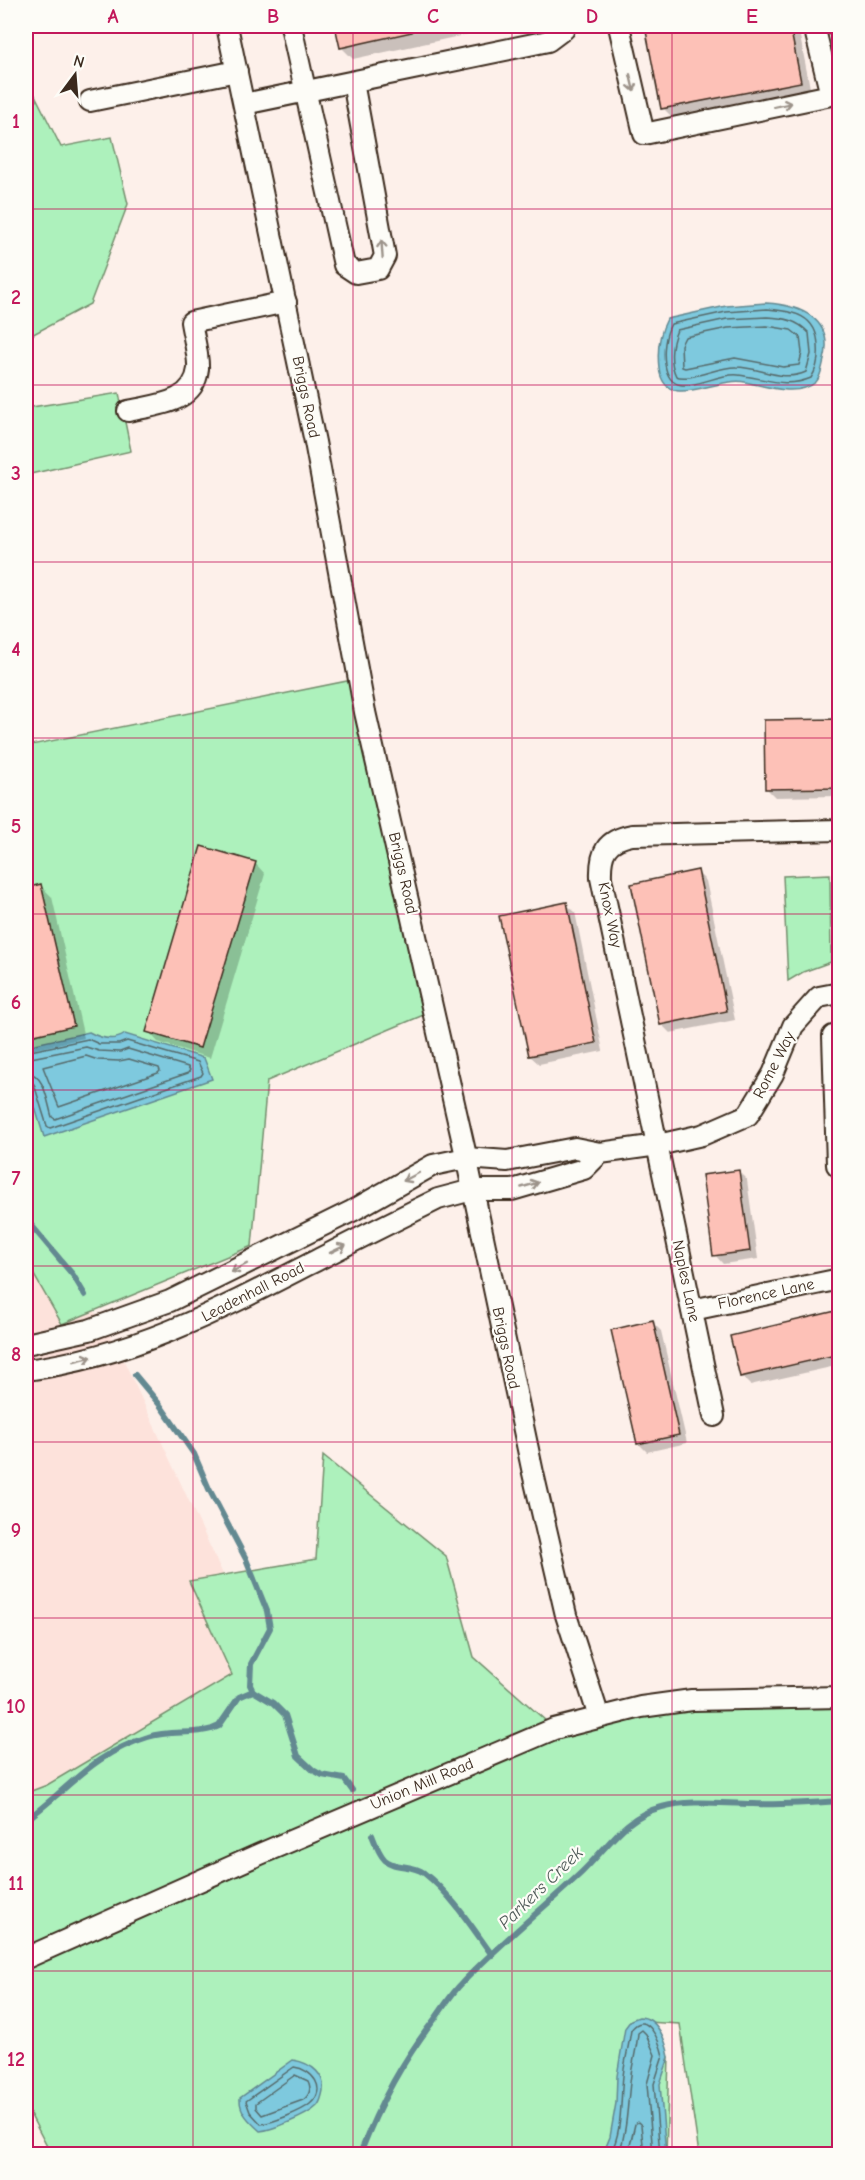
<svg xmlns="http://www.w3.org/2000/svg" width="865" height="2180" font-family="'Comic Neue',sans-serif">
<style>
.built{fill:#fde2db}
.green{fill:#adf1bc;stroke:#748e6d;stroke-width:1.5}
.water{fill:#7ec9de;stroke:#638991;stroke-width:1.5}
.shadow{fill:#0003}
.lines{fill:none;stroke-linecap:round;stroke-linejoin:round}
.shore{stroke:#566a6b;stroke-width:1.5}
.stream{stroke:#638991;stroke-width:6}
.building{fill:#fdc1b7;stroke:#3b2a1e;stroke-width:1.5}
.minor-casing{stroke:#3b2a1e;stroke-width:24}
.minor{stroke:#fdfcf7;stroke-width:20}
.oneway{stroke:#9c938a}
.grid{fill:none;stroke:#c2185b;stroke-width:1.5;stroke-opacity:0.55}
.labels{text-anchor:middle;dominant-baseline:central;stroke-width:4.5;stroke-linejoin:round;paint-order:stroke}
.street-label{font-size:16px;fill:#3b2a1e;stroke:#fdfcf7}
.water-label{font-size:18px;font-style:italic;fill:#4f5a58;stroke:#fdfcf7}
.neatline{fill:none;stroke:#c2185b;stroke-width:2}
.grid-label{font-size:20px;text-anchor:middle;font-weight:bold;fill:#c2185b}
</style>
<rect width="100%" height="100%" fill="#fdf0ea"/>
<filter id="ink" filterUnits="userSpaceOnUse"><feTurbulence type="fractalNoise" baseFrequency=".0167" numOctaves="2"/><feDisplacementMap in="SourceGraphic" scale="12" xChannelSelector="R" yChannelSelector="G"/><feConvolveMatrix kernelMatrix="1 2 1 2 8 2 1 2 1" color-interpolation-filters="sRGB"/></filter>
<g filter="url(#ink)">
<path class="built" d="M26,1203L119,1350L234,1598L260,1854L26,1958Z"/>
<g class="green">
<path d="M26,77L61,147L112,137L128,204L90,304L26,338Z"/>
<path d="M119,393L131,451L26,475V408Z"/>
<path d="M367,677L433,1011L267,1081L252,1246L62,1324L26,1261V746Z"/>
<path d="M830,874L831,962L803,972L788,981L783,876Z"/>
<path d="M323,1456L446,1556L474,1657L554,1728L618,1712L839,1703V2154H699L680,2024L631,2021L669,2057L666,2154H51L26,2106V1793L47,1785L232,1675L189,1581L316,1559Z"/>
</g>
<g class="water">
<path d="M766,303C800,305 835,319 824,360C822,367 821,377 816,382C797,398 765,386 745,382C716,376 665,414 659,368C657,351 659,334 667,319L726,306Z"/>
<path d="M89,1032C100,1038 114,1042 125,1034L204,1058L212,1079L44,1137L26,1078V1046Z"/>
<path d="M639,2017C658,2017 666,2041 669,2057L660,2084L666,2154H603L610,2137L616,2103L617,2076L625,2028L631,2020Z"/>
<path d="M293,2060C311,2063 328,2075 322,2095C321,2099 320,2104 316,2107C307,2116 272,2130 260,2131C250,2122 239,2112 240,2098Z"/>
</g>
<g class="shadow">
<path d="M336,26H506L353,59L341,47Z"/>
<path d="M647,26H798L811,93L674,119L663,108Z"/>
<path d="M840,721V796L775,797L766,788Z"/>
<path d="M255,863L265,874L210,1058L158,1042L148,1031Z"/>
<path d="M697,872L706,881L735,1020L670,1033L661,1024Z"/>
<path d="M41,886L52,897L84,1038L31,1050L26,1045V889Z"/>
<path d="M566,904L575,912L603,1051L539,1064L530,1056Z"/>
<path d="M738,1171L747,1180L758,1259L723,1264L715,1255Z"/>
<path d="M840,1312V1365L750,1385L742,1377L732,1337Z"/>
<path d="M652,1322L661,1331L687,1443L647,1452L638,1443Z"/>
</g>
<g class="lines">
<g class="shore">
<path d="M767,309C793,311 817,315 818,346C819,357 817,369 811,378C785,389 765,378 738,375C712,372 671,406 665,364C663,351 665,335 671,324L726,312Z"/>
<path d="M767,317C784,318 797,320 809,333L811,354L806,372C781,383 761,367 736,367C720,366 689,382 676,376C669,362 671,344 677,330L727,319Z"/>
<path d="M767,326L791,330L800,337L802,353L799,365L783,367L735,358L685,368L682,367L681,345L685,337L728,328Z"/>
<path d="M26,1052L88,1039L99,1044H119L127,1041L198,1062L203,1073L201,1076L50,1128L47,1126L34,1084L30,1081L26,1080"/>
<path d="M86,1056L98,1060L119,1061L129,1059L159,1068L160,1071L158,1073L59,1107L43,1067Z"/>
<path d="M26,1059L86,1047L99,1051L120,1052L128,1049L188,1067L190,1070L188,1073L55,1119L52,1117C47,1101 45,1074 26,1072"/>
<path d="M294,2067C312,2069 328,2089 310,2104C302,2111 272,2123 261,2124L250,2112L246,2101Z"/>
<path d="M295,2075L308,2081C312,2089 309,2096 303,2100L262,2115L256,2108V2103Z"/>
<path d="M610,2154C623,2131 620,2102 623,2076C625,2060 629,2045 631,2030C647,2008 660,2043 663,2056L654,2084L660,2154"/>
<path d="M619,2154C628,2127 627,2103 631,2075C633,2061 637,2047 638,2033L642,2030L646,2034L655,2055L647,2084L653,2154"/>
<path d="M628,2154L635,2124L638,2122L641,2125L644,2154"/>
</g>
<g class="stream">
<path d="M26,1219L73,1275L85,1295"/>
<path d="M135,1375L160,1405L194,1454L209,1489L246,1559L267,1611L270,1628L251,1664L250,1685L253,1691L273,1703L285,1715L298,1756L313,1770L322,1775L344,1779L352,1790"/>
<path d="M26,1820C70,1788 92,1754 148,1737C169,1730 192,1735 212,1729L219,1726L239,1697L253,1691"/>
<path d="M372,1835C375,1843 379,1854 385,1860C395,1869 412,1864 424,1873C452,1895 471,1926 492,1955"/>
<path d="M360,2154C380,2102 403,2060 437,2016C445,2005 452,1993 462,1983C499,1944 543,1909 582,1872C608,1847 625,1816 662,1807C691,1799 724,1804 753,1804C782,1805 811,1803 840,1801"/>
</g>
</g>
<g class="building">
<path d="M335,26H411L412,32L340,48Z"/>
<path d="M645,26H790L801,82L661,109Z"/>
<path d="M840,719V788L765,789L764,720Z"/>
<path d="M201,846L256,862L200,1048L146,1032Z"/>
<path d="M698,870L727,1011L660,1025L631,884Z"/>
<path d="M41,884L74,1026L26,1037V888Z"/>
<path d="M567,902L596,1043L529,1056L499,916Z"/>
<path d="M739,1170L750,1251L713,1256L702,1175Z"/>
<path d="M840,1310V1354L740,1377L730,1336Z"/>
<path d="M653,1320L679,1435L637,1444L611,1330Z"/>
</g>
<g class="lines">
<defs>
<g id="minor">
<path d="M227,26L315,442L365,712L464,1147L533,1473L566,1615L599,1717"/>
<path d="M291,26L344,265L356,273L378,269L385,256L353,82"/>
<path d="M619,26L644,134L831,95L814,26"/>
<path d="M90,101L237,71"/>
<path d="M244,104L548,41L564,29L565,26"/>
<path d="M128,411C155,405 194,404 198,369C199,356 193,335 191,322L286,302"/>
<path d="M833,1036L837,1165L840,1168"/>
<path d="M692,1310L840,1279"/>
<path d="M26,1344L89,1330L170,1301L352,1211L433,1165L466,1158L507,1161L575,1148L600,1153L658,1145L702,1135L748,1115L773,1074L793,1026L819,997L840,993"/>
<path d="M26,1370C136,1356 226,1307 323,1257C361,1237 400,1218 438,1199L472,1190H512L584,1169L600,1153"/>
<path d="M714,1416L601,878C600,852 606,840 632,835L840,830"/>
<path d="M26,1958L260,1854L554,1729L641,1707L692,1700L840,1697"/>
</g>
</defs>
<use href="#minor" class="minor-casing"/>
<use href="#minor" class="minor"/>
</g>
<defs><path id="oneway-shaft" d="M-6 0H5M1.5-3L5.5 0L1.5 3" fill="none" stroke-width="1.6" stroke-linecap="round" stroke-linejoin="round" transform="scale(1.5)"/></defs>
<g class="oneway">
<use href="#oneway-shaft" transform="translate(632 83) rotate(77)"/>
<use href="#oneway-shaft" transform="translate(783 105) rotate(-12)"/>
<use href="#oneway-shaft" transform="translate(382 249) rotate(-94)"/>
<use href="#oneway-shaft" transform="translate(411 1177) rotate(152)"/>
<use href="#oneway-shaft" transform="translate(530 1185) rotate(-16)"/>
<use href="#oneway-shaft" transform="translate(338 1249) rotate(-26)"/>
<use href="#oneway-shaft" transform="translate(239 1268) rotate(152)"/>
<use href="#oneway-shaft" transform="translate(83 1359) rotate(-14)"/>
</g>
</g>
<path class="grid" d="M193,26V2154M353,26V2154M512,26V2154M672,26V2154M26,209H840M26,385H840M26,562H840M26,738H840M26,914H840M26,1090H840M26,1266H840M26,1442H840M26,1618H840M26,1795H840M26,1971H840"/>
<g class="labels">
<g class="street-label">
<text transform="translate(306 397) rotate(78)">Briggs Road</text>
<text transform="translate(403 873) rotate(77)">Briggs Road</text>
<text transform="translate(610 915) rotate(78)">Knox Way</text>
<text transform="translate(774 1065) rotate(-63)">Rome Way</text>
<text transform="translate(686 1281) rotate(78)">Naples Lane</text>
<text transform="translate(253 1292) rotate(-27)">Leadenhall Road</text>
<text transform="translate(766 1294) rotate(-12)">Florence Lane</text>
<text transform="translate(506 1348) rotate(78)">Briggs Road</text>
<text transform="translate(422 1784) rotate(-23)">Union Mill Road</text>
</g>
<g class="water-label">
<text transform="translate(541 1888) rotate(-44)">Parkers Creek</text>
</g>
</g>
<rect width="865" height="2180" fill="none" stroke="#fdfcf7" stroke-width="66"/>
<g transform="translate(75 75) rotate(16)" stroke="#fdfcf7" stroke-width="4.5" paint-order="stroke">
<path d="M0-4.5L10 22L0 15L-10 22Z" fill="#3b2a1e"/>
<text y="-9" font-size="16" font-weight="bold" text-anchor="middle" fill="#3b2a1e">N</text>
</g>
<rect x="33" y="33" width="799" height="2114" class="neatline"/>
<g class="grid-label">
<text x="113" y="23">A</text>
<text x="273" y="23">B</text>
<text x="433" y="23">C</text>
<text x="592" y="23">D</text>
<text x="752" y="23">E</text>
<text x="16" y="128">1</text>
<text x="16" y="304">2</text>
<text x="16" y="480">3</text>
<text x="16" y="656">4</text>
<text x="16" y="833">5</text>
<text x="16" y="1009">6</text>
<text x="16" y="1185">7</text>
<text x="16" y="1361">8</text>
<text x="16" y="1537">9</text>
<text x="16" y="1713">10</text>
<text x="16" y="1890">11</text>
<text x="16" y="2066">12</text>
</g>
</svg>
